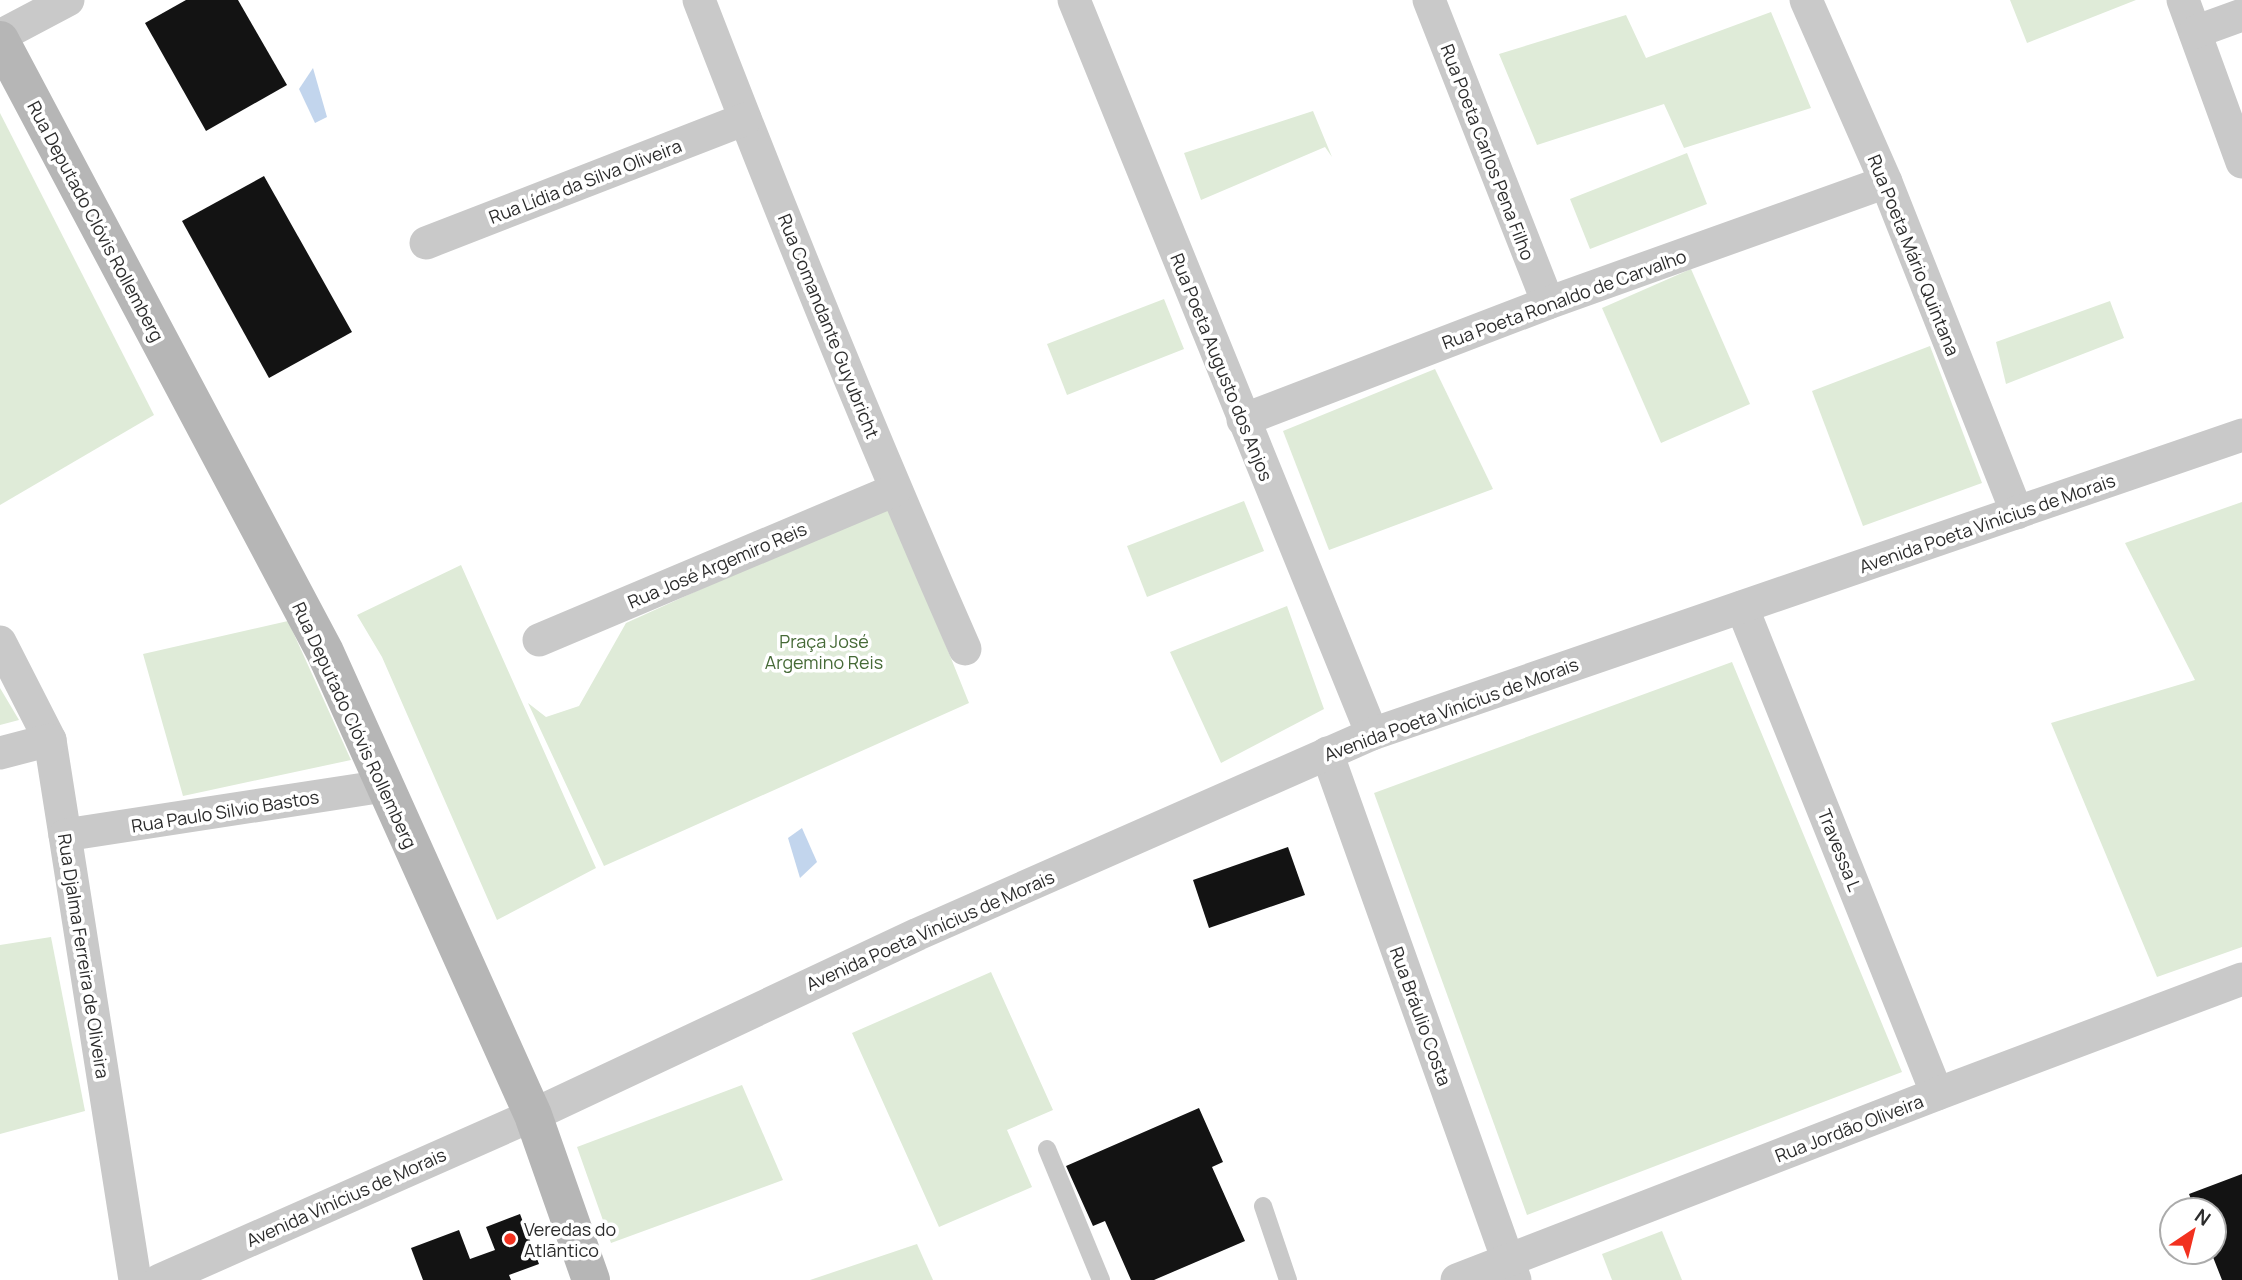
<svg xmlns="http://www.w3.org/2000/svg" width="2242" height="1280" font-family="Manrope,sans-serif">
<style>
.green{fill:#dfebd8}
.water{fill:#c2d5ed}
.building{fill:#131313}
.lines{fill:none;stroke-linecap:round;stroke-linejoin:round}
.lane{stroke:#c9c9c9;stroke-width:18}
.street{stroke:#c9c9c9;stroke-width:33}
.secondary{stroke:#b6b6b6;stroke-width:38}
.poi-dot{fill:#f2311f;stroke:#fff;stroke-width:2.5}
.labels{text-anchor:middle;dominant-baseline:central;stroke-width:7;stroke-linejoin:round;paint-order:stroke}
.street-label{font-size:18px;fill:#2c2c2c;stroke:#fff}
.park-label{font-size:18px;fill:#466a37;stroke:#fff}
.poi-label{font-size:18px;fill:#2c2c2c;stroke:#fff;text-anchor:start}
</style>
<rect width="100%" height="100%" fill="#fff"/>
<g class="green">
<path d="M2010,0H2136L2027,43Z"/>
<path d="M1771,12L1811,108L1684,148L1664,104L1537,145L1499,54L1626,15L1646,58Z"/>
<path d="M1313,111L1332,157L1325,147L1201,200L1184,153Z"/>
<path d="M0,113L154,415L0,505Z"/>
<path d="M1687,153L1707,204L1590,249L1570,199Z"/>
<path d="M1691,269L1750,404L1661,443L1602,308Z"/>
<path d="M1164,299L1184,349L1067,395L1047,344Z"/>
<path d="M2110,301L2124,338L2006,384L1996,342Z"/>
<path d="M1930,346L1982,483L1863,526L1812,391Z"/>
<path d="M1435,369L1493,489L1329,550L1283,431Z"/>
<path d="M1244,501L1264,551L1147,597L1127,546Z"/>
<path d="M2242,502V947L2157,977L2051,723L2195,680L2125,543Z"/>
<path d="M889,504L969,703L604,866L528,703L546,717L579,706L626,623Z"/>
<path d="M461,565L596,868L497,920L382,657L357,615Z"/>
<path d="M1287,606L1324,709L1221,763L1170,652Z"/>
<path d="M288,621L351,760L183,796L143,654Z"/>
<path d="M1732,662L1902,1072L1527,1215L1374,793Z"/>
<path d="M0,688L19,720L0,725Z"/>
<path d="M51,937L85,1111L0,1134V945Z"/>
<path d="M991,972L1053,1110L1007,1130L1032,1187L939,1227L852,1033Z"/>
<path d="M742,1085L783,1180L611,1243L577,1147Z"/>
<path d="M1662,1231L1682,1280H1612L1602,1254Z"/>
<path d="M917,1244L933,1280H810Z"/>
</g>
<g class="water">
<path d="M313,68L327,117L315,123L299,89Z"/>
<path d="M802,828L817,862L800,878L788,838Z"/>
</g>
<g class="building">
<path d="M186,0H238L287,85L206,131L145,23Z"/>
<path d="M264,176L352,332L269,378L182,221Z"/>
<path d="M1288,847L1305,895L1209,928L1193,880Z"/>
<path d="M1199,1108L1223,1162L1212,1167L1245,1241L1154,1280H1131L1105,1221L1093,1226L1066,1166Z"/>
<path d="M2242,1174V1280H2222L2211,1252H2214V1210H2195L2189,1194Z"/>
<path d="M520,1214L539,1264L509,1275L511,1280H423L411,1248L459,1230L470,1259L495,1250L486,1227Z"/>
</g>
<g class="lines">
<g class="lane">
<path d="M1047,1149L1101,1280"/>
<path d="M1263,1206L1288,1280"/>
</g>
<g class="street">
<path d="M699,0C783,218 871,435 965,649"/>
<path d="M1074,0L1372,734"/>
<path d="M1429,0L1548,303"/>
<path d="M1806,0L1886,182L2017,513"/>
<path d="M2183,0L2242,162"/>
<path d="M2195,32L2242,15"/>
<path d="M0,36L68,0"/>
<path d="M426,243L745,119"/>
<path d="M1243,420L1548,303L1886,182"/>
<path d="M1742,607L1937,1094"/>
<path d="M539,640L895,490"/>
<path d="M0,642L50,740L135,1280"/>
<path d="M0,753L50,740"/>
<path d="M1327,753L1515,1280"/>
<path d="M65,835L384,786"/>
<path d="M160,1280L533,1115L918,934L1372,734L2242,435"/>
<path d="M1457,1280L1937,1094L2242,979"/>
</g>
<path class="secondary" d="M0,40L325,652L533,1115L591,1280"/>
</g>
<circle class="poi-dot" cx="510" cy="1239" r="7"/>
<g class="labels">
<g class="street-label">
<text transform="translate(1488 152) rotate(69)">Rua Poeta Carlos Pena Filho</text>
<text transform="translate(585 181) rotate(-21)">Rua Lídia da Silva Oliveira</text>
<text transform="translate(96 221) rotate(62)">Rua Deputado Clóvis Rollemberg</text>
<text transform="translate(1914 255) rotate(68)">Rua Poeta Mário Quintana</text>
<text transform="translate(1564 299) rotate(-20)">Rua Poeta Ronaldo de Carvalho</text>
<text transform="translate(829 326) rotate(68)">Rua Comandante Guyubricht</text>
<text transform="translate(1222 367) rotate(68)">Rua Poeta Augusto dos Anjos</text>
<text transform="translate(1987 523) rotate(-19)">Avenida Poeta Vinícius de Morais</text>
<text transform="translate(717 565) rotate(-23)">Rua José Argemiro Reis</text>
<text transform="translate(1451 709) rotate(-20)">Avenida Poeta Vinícius de Morais</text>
<text transform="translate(355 725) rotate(65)">Rua Deputado Clóvis Rollemberg</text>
<text transform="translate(225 811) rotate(-9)">Rua Paulo Silvio Bastos</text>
<text transform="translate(1840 850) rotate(68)">Travessa L</text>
<text transform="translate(930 930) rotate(-24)">Avenida Poeta Vinícius de Morais</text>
<text transform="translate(84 956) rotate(81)">Rua Djalma Ferreira de Oliveira</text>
<text transform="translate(1421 1016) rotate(70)">Rua Bráulio Costa</text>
<text transform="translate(1849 1128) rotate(-21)">Rua Jordão Oliveira</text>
<text transform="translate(346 1197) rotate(-24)">Avenida Vinícius de Morais</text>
</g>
<g class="park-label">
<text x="824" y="641">Praça José<tspan x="824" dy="21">Argemino Reis</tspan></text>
</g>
<g class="poi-label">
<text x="524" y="1229">Veredas do<tspan x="524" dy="21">Atlãntico</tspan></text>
</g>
</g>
<g transform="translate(2193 1231) rotate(35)"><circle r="33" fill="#ffffff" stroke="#ababab" stroke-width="2"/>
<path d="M0-5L12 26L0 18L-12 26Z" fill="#f2311f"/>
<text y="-10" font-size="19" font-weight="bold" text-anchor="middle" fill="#2c2c2c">N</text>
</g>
</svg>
